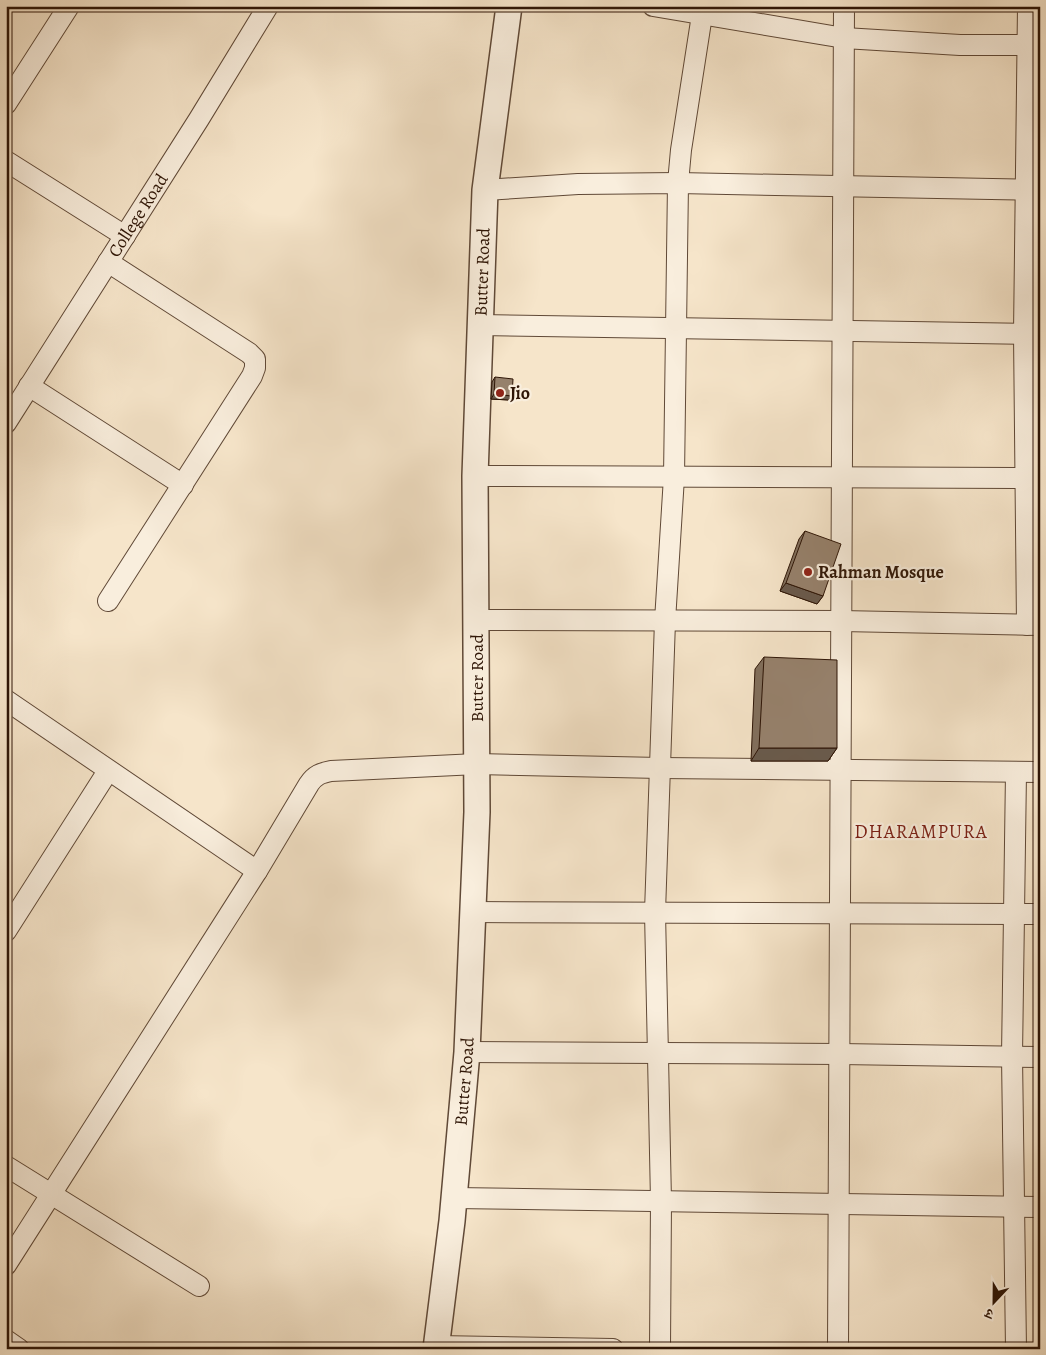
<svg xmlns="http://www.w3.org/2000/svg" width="1046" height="1355" font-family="Alegreya,'Noto Serif Devanagari',serif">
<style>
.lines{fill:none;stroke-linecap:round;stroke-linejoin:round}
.minor-casing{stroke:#604937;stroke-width:22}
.tertiary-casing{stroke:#604937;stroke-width:28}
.minor{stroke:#f9eedd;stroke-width:20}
.tertiary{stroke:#f9eedd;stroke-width:25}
.wall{fill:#816f5d;stroke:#2e1506}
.shaded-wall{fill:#695a4c;stroke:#2e1506}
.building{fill:#96816c;stroke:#2e1506}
.poi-dot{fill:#8f2418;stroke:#f9eedd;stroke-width:2}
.labels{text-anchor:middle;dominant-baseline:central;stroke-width:4.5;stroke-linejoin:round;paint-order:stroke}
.street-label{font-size:18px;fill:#2e1506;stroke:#f9eedd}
.poi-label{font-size:18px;font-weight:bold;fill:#2e1506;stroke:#f9eedd;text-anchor:start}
.neighbourhood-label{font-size:19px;letter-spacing:1px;fill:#7a1f14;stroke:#f9eedd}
</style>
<rect width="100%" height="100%" fill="#f6e5ca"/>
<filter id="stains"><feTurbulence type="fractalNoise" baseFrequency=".004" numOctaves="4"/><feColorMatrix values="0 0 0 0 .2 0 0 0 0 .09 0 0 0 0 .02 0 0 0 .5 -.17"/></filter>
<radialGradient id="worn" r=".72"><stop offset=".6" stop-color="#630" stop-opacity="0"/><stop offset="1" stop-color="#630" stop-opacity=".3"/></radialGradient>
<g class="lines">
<defs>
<g id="minor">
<path d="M653,6L844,38L960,45H1040"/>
<path d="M6,104L69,6"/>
<path d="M6,161L125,236"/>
<path d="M485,190L578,184L678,183L1040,190"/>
<path d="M480,325L1040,334"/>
<path d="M29,386L183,485"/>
<path id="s1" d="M6,423L199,119L268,6"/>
<path d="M475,476L1040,478"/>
<path d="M108,601L252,376L255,368V359L249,353L108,262"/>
<path d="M476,620L841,621L1039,625"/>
<path d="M1027,625L1024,334L1028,6"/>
<path d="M6,700L257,871"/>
<path d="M472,912L1040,914"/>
<path d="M6,931L108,771"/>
<path d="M467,1052L840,1054L1040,1057"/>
<path d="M6,1166L199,1286"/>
<path d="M454,1198L1040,1207"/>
<path d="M6,1265L257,871L309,784C315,775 321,773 331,771L477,764L660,768L1040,772"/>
<path d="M6,1340L19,1349"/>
<path d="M437,1346L613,1349"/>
<path d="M660,1349L661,1201L655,912L665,621L674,477L678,183L681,150L702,15"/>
<path d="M838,1349L844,6"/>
<path d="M1016,1349L1012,1056L1016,772"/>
</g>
<g id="tertiary">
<path id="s2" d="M436,1349L452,1221L467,1052L477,812L475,476L485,190L509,6"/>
</g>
</defs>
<use href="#minor" class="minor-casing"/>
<use href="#tertiary" class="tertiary-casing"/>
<use href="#minor" class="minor"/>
<use href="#tertiary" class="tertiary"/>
</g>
<g class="wall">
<path d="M495,377L512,396L509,400L491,399L492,382Z"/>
<path d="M805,531L823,596L817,604L780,591L799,539Z"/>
<path d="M764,657L837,748L828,761H751L755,669Z"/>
</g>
<g class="shaded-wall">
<path d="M494,394L512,396L509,400L491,399Z"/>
<path d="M786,583L823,596L817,604L780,591Z"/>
<path d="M759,748H837L828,761H751Z"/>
</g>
<g class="building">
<path d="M495,377L513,379L512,396L494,394Z"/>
<path d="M805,531L841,544L823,596L786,583Z"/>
<path d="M764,657L837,660V748H759Z"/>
</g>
<g class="poi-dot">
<circle cx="500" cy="393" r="5"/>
<circle cx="808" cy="572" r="5"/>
</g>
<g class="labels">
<g class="street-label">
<text stroke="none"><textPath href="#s1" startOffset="246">College Road</textPath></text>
<text stroke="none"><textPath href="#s2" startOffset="1079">Butter Road</textPath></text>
<text transform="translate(477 678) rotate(-90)">Butter Road</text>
<text stroke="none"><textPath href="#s2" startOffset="269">Butter Road</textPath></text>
</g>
<g class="poi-label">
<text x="510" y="393">Jio</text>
<text x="818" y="572">Rahman Mosque</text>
</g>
<g class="neighbourhood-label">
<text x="921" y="832">DHARAMPURA</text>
</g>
</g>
<rect width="1046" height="1355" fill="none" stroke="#f6e5ca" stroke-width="25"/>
<rect x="8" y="8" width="1031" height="1340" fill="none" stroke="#2e1506" stroke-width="2.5"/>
<rect x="12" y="12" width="1021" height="1330" fill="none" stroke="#2e1506"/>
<g transform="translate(994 1302) rotate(202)" stroke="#f9eedd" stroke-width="4" paint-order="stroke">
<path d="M0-4L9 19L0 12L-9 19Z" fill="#2e1506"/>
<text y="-8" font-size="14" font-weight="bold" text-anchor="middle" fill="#2e1506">उ</text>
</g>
<rect width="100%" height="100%" filter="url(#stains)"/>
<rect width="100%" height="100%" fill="url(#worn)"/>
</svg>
